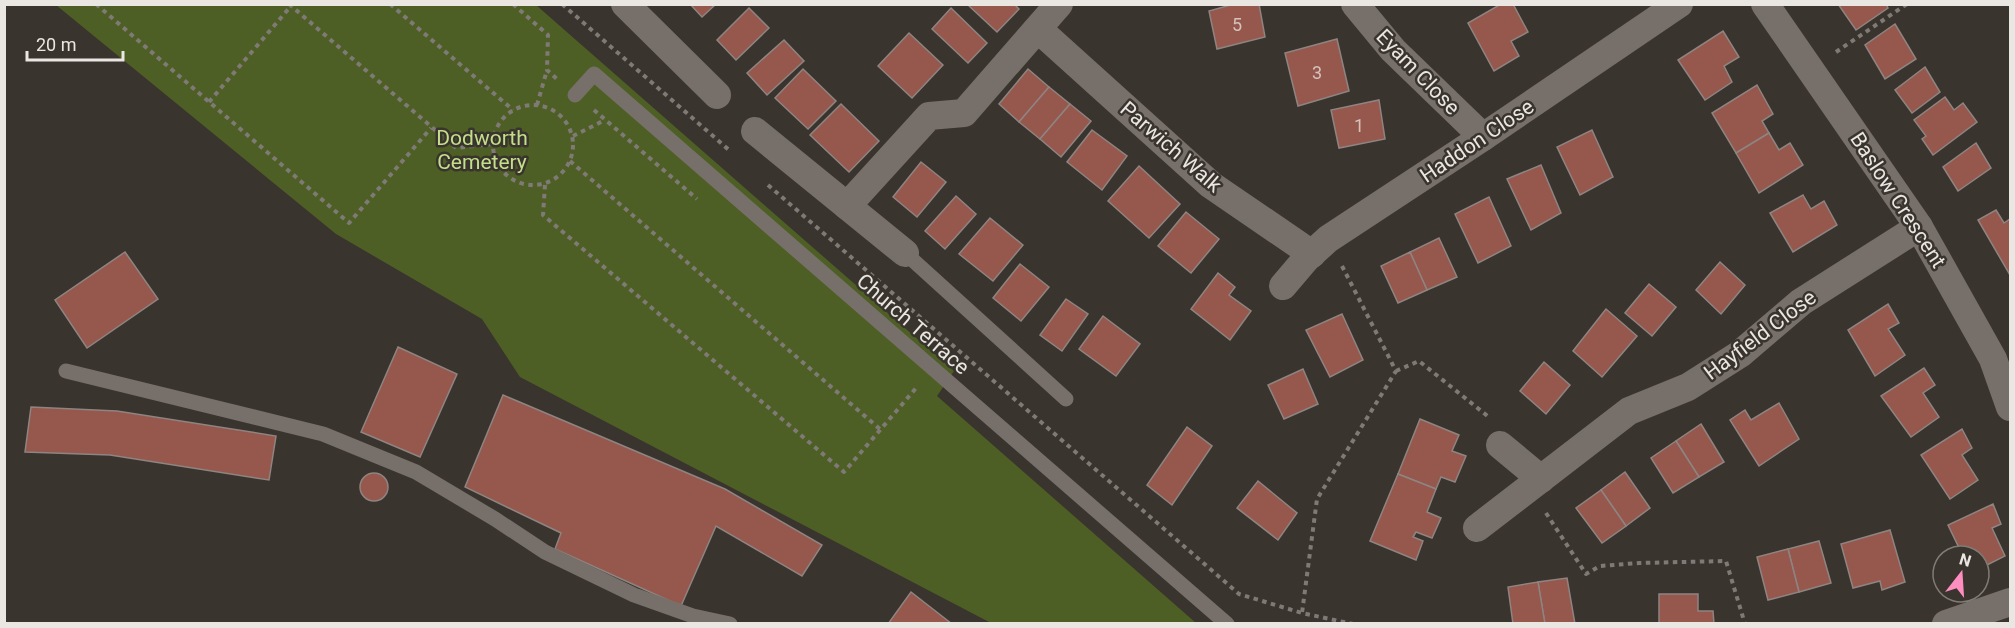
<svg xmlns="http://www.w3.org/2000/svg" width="2015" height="628" font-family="Roboto,sans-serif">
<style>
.green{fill:#4e5f25}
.building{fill:#96574c;stroke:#8e8482;stroke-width:1.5}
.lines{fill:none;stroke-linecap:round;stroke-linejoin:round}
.path{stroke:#7f7a75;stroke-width:4;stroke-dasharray:4.5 4.5;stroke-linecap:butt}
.service{stroke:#77706a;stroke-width:15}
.minor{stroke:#77706a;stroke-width:28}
.labels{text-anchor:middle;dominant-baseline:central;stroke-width:5;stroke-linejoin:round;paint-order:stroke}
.number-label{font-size:18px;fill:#d5c2bc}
.street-label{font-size:21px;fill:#eae6e2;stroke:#3a342e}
.park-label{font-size:21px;fill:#c3df89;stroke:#3a342e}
</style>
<rect width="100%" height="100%" fill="#3a342e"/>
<path class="green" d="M56,5H536L954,371L937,396L1196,623H991L520,377L482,319L336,234Z"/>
<g class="building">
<path d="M690,4H716L702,17Z"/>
<path d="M967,4H1014L1019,9L997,32Z"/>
<path d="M1234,4H1259L1265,37L1217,49L1209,11Z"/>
<path d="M1501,4H1513L1528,32L1511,41L1519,56L1494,71L1468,23Z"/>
<path d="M1838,4H1886L1888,8L1856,30Z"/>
<path d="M749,8L769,28L736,60L717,40Z"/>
<path d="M951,8L987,43L968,63L932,29Z"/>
<path d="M1895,24L1916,59L1885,79L1865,45Z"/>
<path d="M1723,31L1739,57L1724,66L1732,82L1705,100L1678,60Z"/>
<path d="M909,33L943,65L912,98L878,66Z"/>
<path d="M1337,39L1349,91L1298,106L1285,53Z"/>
<path d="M784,40L804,61L767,95L747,73Z"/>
<path d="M1925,67L1940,92L1912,113L1895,90Z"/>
<path d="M803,69L836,101L808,129L775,98Z"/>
<path d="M1028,69L1049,87L1019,122L999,104Z"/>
<path d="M1757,85L1773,114L1762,121L1769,133L1736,153L1712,113Z"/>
<path d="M1049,87L1070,104L1040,139L1019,122Z"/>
<path d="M1945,97L1954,110L1963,103L1977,122L1933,155L1922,139L1926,136L1914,120Z"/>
<path d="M1379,100L1385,139L1339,148L1331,110Z"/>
<path d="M841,104L879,141L849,172L810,135Z"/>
<path d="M1070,104L1091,121L1061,157L1040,139Z"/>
<path d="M1092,130L1127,156L1102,190L1067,162Z"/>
<path d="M1592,130L1613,177L1580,195L1557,147Z"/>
<path d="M1769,133L1779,150L1790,143L1803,165L1759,193L1736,153Z"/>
<path d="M1976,143L1991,168L1958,191L1943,167Z"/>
<path d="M921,162L946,182L917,217L893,197Z"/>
<path d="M1541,165L1561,213L1531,230L1507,179Z"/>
<path d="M1139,166L1180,204L1149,238L1108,201Z"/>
<path d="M1803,195L1811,209L1824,201L1837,225L1793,252L1770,213Z"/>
<path d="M956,196L976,214L945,249L925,231Z"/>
<path d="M1489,197L1511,246L1478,263L1455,214Z"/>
<path d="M1996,210L2004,223L2010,219V275L1978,220Z"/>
<path d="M1186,212L1219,239L1191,273L1158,246Z"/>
<path d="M990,218L1023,245L993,281L959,254Z"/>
<path d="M1439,238L1457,277L1427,290L1410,252Z"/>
<path d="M125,252L158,299L87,348L55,300Z"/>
<path d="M1410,252L1427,290L1398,303L1381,266Z"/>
<path d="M1720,262L1745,285L1721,314L1696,290Z"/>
<path d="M1020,264L1049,287L1021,321L993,298Z"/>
<path d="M1218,273L1235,287L1229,295L1251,311L1230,340L1191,309Z"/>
<path d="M1649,284L1676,307L1652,336L1625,313Z"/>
<path d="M1066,299L1088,314L1062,351L1040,335Z"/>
<path d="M1888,304L1899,323L1888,329L1905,355L1875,376L1848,330Z"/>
<path d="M1606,309L1637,336L1602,377L1573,351Z"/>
<path d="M1342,314L1363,360L1330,377L1306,330Z"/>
<path d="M1103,316L1140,344L1116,376L1079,349Z"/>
<path d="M398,347L457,374L420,457L361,432Z"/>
<path d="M1544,362L1570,385L1546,414L1520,391Z"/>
<path d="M1924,368L1935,385L1923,393L1939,417L1911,437L1881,396Z"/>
<path d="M1303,369L1318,404L1284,419L1268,385Z"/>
<path d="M503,395L725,489L822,545L802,576L716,526L681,606L555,549L561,533L465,487Z"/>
<path d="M1779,403L1799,439L1759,466L1730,420L1745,410L1751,420Z"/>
<path d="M31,407L117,411L276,436L269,480L110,455L25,452Z"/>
<path d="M1420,419L1459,435L1452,451L1466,456L1455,482L1441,477L1436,489L1398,474Z"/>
<path d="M1701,424L1724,462L1699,477L1676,441Z"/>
<path d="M1187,427L1212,446L1172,505L1147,485Z"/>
<path d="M1962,429L1972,448L1962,455L1978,480L1950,499L1921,455Z"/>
<path d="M1676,441L1699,477L1673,493L1651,458Z"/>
<path d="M1625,472L1650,508L1626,526L1601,490Z"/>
<circle cx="374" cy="487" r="14"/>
<path d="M1398,474L1436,489L1427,512L1441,518L1432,538L1416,532L1413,537L1423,541L1416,560L1370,541Z"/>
<path d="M1258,481L1297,513L1278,540L1237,508Z"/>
<path d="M1601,490L1626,526L1602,543L1576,508Z"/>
<path d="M1993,504L2001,524L1992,528L2005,556L1979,569V556H1963L1948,525Z"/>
<path d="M1890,530L1905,582L1882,590L1880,581L1853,588L1841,544Z"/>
<path d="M1819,541L1831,583L1799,592L1788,549Z"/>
<path d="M1788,549L1799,592L1768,600L1757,557Z"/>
<path d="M1567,578L1575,624H1545L1538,582Z"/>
<path d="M1538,582L1545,624H1513L1508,587Z"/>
<path d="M911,592L952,624H888Z"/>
<path d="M1659,594H1698V611H1713L1714,624H1659Z"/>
</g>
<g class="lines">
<g class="path">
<path d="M96,4L349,223L431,128"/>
<path d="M289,4L456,148L492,144"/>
<path d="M390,4L513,110"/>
<path d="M513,4L548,35L547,70L558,80"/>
<path d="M562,4L729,150"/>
<path d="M1836,52L1907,4"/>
<path d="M209,102L291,6"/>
<circle cx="533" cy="145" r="40"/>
<path d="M537,105L547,70"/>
<path d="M594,110L697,199"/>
<path d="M573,136L605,120"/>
<path d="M570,161L881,430"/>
<path d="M545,185L543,215L844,472L917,387"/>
<path d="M768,185L1239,594L1302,613"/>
<path d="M1342,266L1396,371L1317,499L1302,613L1353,624"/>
<path d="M1396,371L1419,361L1490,418"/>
<path d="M1546,513L1586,574L1600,566L1639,563L1726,561L1745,624"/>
</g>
<g class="service">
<path d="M575,95L594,74L1227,624"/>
<path d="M905,253L1066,399"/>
<path d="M66,371L323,434L416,472L495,519L545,552L634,595L693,616L730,624"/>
</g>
<g class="minor">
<path d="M625,4L717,95"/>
<path d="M1355,4L1393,50L1483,137"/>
<path d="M1765,4L1919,227L1993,359L2010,407"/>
<path d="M1038,29L1211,185L1312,254"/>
<path d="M755,131L905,253"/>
<path d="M847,206L929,116L964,113L1059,4"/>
<path d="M1283,286L1306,259L1328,239L1483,137L1679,4"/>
<path d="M1500,445L1541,479"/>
<path d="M1477,528L1629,411L1688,387L1740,354L1801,302L1919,227"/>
<path d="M1946,624L2010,602"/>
</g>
</g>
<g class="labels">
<g class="number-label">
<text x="1237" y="24">5</text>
<text x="1317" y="72">3</text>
<text x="1359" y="125">1</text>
</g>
<g class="street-label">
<text transform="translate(1418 72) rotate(46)">Eyam Close</text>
<text transform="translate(1477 141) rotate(-34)">Haddon Close</text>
<text transform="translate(1171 147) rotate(41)">Parwich Walk</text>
<text transform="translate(1898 200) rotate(57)">Baslow Crescent</text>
<text transform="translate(913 324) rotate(41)">Church Terrace</text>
<text transform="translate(1760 335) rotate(-37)">Hayfield Close</text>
</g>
<g class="park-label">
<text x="482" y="138">Dodworth<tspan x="482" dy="24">Cemetery</tspan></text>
</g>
</g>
<rect width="2015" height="628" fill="none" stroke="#eae6e2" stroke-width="12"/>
<g transform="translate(1961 574) rotate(17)"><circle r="28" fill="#3a342e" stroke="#807b76" stroke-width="1.5"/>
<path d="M0-4.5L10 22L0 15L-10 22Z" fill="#fd8ebf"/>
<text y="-9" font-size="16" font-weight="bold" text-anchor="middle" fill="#eae6e2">N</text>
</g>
<path d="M27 51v9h96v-9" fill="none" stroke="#eae6e2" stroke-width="3"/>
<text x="36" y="51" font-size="18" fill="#eae6e2" stroke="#3a342e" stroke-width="4.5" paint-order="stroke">20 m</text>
</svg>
